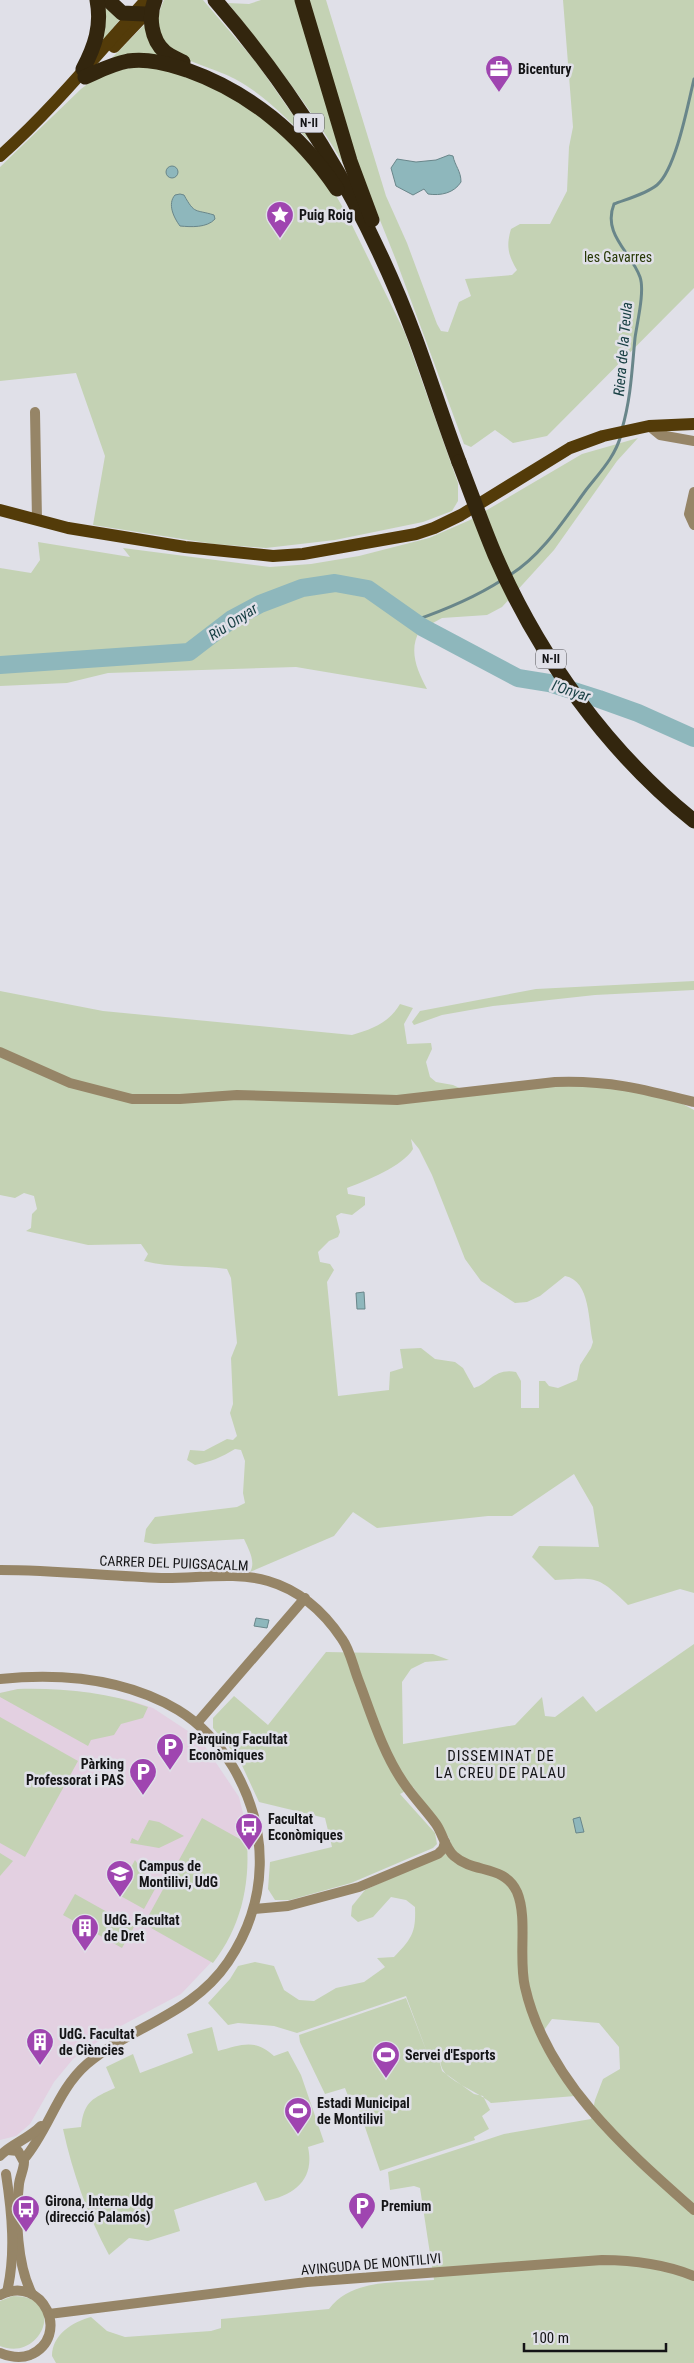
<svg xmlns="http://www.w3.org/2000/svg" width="694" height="2363" font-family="'Roboto Condensed',sans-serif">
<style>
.education{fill:#e3d0e1}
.green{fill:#c4d2b4;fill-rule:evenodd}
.water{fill:#8eb7bc;stroke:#69868a}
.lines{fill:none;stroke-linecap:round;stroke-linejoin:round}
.stream{stroke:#69868a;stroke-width:3}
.river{stroke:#8eb7bc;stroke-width:18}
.minor{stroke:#968567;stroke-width:10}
.major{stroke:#533b09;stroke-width:12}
.highway{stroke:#33260e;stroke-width:15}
.highway-bridge{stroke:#33260e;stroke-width:15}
.labels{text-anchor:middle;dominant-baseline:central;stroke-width:5;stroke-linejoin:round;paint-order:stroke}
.shield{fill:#e0e0e8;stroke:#515155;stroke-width:1}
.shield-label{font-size:12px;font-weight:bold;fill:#141416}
.poi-label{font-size:14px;font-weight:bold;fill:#141416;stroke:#e0e0e8;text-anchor:start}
.park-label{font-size:14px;fill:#273806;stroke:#e0e0e8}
.street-label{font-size:14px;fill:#141416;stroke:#e0e0e8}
.water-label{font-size:15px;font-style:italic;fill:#163e42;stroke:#e0e0e8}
.neighbourhood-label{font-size:15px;letter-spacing:1px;fill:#141416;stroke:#e0e0e8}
</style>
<rect width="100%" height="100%" fill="#e0e0e8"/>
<path class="education" d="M18,1689L76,1691L129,1700L153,1708L200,1739L239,1797L246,1825V1877L217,1956L181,1994L119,2027L73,2059L54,2082L30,2124L16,2136L0,2140V1693Z"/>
<g class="green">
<path d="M164,0H203L256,62L314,145C290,122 265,95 235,79C221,71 177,58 168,50C154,36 156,16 164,0Z"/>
<path d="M261,0H296L348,172C314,111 271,58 228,3L249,4Z"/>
<path d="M308,0H326L386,196L407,243L437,324L441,331L448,332L459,302L471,296L465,279L512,275L517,270C508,255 506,246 511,229L520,224H550L567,191L569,147L573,127L563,0H694V288L547,436L513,443L495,430L471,447L464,444L396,260L359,168Z"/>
<path d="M104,7L121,18L103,41Z"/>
<path d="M146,23L161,57L109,61Z"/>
<path d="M145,65L175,71L233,95L264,115L327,180L346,213L405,333L458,483V501L452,511L423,522L335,540L266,548L214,544L93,525L105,456L76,373L0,381V167L81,89C105,71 116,71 145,65Z"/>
<path d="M638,438L617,461L554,550L502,607L487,615L442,618L420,630C408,650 417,670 427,689L296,667L108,673L67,683L0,686V568L31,573L40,560L38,542L130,557L123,548L270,567L311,564L359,556L429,538L470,520L582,454Z"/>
<path d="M694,981V990L595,995L493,1006L442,1015L414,1025L412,1022L420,1011L536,989Z"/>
<path d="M0,991L103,1011L352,1035C372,1029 389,1023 400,1004L413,1008L404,1024L407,1044L431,1043L432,1049L426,1062L430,1077L436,1082L453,1085L468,1092L555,1082L660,1092L694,1110V1593L680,1589L628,1605C597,1575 597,1578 555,1580L532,1557L539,1546L599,1547L593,1507L574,1474L512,1516H488L377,1528L353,1512L334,1536L250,1572C256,1562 249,1550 244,1539L154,1544L144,1542L146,1529L155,1517L237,1507L245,1503L243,1493L245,1461L241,1450L235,1449C222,1457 210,1462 195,1465L187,1460L190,1450L204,1451L227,1439L233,1440L237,1436L230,1413L233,1404L231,1358L237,1343L231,1278L227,1269C199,1265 171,1268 144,1261L148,1254L141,1244L88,1245L26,1231L31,1228L32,1214L37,1209L34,1196L24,1193L15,1198L0,1195ZM411,1139L419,1149L432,1175L465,1259L481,1281L515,1303L527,1302L540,1296L565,1276C591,1281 588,1322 593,1342L591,1348L580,1365L577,1380L558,1388L549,1386L545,1381H539V1408H521V1381L516,1372C494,1368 489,1384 474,1388L463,1368L455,1362L435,1359L421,1348L400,1349L403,1368L390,1372L389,1390L338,1396L327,1282L334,1270L330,1264L320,1262L318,1252L329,1241L338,1237L340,1232L336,1216L341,1213L352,1215L365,1205V1197L348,1194L347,1188C366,1181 403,1166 413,1149Z"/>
<path d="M694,1644V2363H56L52,2356C52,2335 72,2322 91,2317L107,2331L125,2337L211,2331L221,2328V2319L329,2309C352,2278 399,2283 434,2280L420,2188L414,2186L390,2190L388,2172L504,2134L591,2119L595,2100L603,2079L620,2069L619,2047L599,2023L552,2019L539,2037L554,2068L575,2096L491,2103C480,2093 450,2082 443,2070C440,2065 440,2056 437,2051L442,2071L474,2094L483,2096L490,2110L482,2116L489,2129L474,2137L475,2140L380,2171L354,2095L348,2096L345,2088L325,2094L300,2042L299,2035L406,1998L428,2055L406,1996L297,2033L274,2026L238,2023L228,2025L208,2003L230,1979L238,1966L255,1962L274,1966L284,1990L299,2000L314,2001L336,1988L364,1982L385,1967L377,1958L394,1957C412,1938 416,1933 415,1907L406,1900L391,1897L373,1917L358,1922L351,1916L352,1906L365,1890L453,1850L449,1838L413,1787L400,1794L435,1833L437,1844L433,1848L351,1883L290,1900H275L268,1889L270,1862L332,1847L325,1818L259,1802L239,1759L213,1728V1718L234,1696L268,1725L326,1652L433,1654L449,1660L425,1662L411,1669L402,1682L403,1744L515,1725L542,1697L545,1716L555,1717L583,1696L596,1712Z"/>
<path d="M18,1689C63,1688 106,1692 148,1707L143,1718L121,1724L114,1735L91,1740L88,1746L0,1697V1693Z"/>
<path d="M0,1717L78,1761L25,1857L0,1843Z"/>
<path d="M202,1818L247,1843C250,1887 240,1928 213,1963L144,1924Z"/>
<path d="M149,1820L159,1822L184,1836L159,1848L130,1843L132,1838L138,1841Z"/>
<path d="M0,1853L13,1861L0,1876Z"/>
<path d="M135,1860L155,1889L144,1909L117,1894L124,1881L128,1884L133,1876L128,1873Z"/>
<path d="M75,1894L134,1927L122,1948L63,1915Z"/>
<path d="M212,2027L218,2051C241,2045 255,2038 274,2056L288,2051L301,2075L324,2142L308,2147C315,2179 295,2195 265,2201L256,2182L174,2210L180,2231L148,2241L129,2238L109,2255C87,2214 73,2174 63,2129L81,2127C84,2101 93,2098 115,2088L106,2067L133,2054L140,2073L193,2053L187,2034Z"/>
<path d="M13,2296C69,2296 41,2363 0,2346V2301Z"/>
</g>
<g class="water">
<path d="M449,155L453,156C455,166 461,171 461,182C454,193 441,196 428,194L424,189L413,195L396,186L391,168L397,159L416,162L436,160Z"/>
<circle cx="172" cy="172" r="6"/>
<path d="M180,194L184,195C195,215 195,209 214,215L215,219C207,228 191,227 180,226C174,218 167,204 175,195Z"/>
<path d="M364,1292L365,1309H357L356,1293Z"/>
<path d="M256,1618L269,1620L267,1628L254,1626Z"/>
<path d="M580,1817L584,1832L576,1833L573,1819Z"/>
</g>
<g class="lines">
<g class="stream">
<path d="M622,429C631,398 632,369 635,338C637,323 645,291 640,277C631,252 602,234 614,204C627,199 646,194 657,185C676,169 688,104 694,79"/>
<path d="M510,575C542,555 564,520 586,490C600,472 615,457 621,435"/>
<path d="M413,621C445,610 474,598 502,580"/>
</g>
<path class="river" d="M0,665L189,652L232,619L260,604L302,588L335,583L368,589L422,627L518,678L549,683L599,699L638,713L694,738"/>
<g class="minor">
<path d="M35,412L37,520"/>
<path d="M649,426L660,435L694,441"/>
<path d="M694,492L689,514L694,525"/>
<path d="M0,1052L70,1083L132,1099H180L237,1095L397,1100L555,1082C608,1080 643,1089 694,1102"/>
<path d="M0,1570C54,1570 107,1576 161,1578C195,1579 235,1571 268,1581C299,1590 324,1612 342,1639C350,1650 353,1666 358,1679C371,1713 382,1751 403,1782C413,1797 425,1809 436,1824C443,1834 445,1848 454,1856C474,1874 504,1864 517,1892C528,1918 518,1958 525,1987C546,2080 625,2149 694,2210"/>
<path d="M0,1679C60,1673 124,1678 178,1710C201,1724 219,1744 233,1767C270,1830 269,1901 228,1962C192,2015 133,2025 87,2064C57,2090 49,2130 24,2159"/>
<path d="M197,1723L305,1598"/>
<path d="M254,1909L288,1906L359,1887L438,1854L443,1849L445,1842"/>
<path d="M8,2150L18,2151L24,2162C24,2169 20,2176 19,2184C15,2217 17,2265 32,2294"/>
<path d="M0,2156C8,2146 30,2138 41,2126"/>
<path d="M6,2174C12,2213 16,2254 7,2292"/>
<path d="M0,2295C43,2273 72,2337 30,2355C20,2359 10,2357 0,2353"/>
<path d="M49,2314L307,2282L602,2260C634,2260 664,2264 694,2276"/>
</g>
<g class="major">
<path d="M114,47L150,9"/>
<path d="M0,156C53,109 98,53 146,0"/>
<path d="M0,510L68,528L185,547L273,556L303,554L416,534L434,528L461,515L570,448L603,436L649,426L694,424"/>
</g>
<g class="highway">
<path d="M108,0L122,13L145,14"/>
<path d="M155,0C148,16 151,40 165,52C171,57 178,59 183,62"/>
<path d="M215,0C302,100 370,216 416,340C431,381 444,422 459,462"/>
<path d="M302,0L350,161L372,220"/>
<path d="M83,69C95,46 102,26 97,0"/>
<path d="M85,77C99,71 112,64 128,61C148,58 168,64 187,70C249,92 300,134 337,189"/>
</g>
<path class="highway-bridge" d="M459,462C471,493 482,524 495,555C539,656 607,751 694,821"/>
</g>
<defs>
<symbol id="office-pin" viewBox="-11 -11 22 30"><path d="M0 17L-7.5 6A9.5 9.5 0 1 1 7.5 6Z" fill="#9f45b0" stroke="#e0e0e8"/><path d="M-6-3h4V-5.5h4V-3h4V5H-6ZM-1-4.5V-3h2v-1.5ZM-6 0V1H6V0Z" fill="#fff"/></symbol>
<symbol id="sight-pin" viewBox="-11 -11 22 30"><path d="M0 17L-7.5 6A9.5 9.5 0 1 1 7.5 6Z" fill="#9f45b0" stroke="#e0e0e8"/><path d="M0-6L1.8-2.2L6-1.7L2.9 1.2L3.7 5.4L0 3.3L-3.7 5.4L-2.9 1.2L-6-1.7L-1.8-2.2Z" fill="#fff"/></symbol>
<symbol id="parking-pin" viewBox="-11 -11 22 30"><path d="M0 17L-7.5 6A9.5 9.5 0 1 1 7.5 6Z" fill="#9f45b0" stroke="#e0e0e8"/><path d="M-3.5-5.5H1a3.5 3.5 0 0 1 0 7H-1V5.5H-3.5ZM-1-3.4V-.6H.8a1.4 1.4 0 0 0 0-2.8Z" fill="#fff"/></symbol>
<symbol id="bus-pin" viewBox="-11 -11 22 30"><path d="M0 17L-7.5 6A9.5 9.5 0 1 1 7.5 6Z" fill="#9f45b0" stroke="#e0e0e8"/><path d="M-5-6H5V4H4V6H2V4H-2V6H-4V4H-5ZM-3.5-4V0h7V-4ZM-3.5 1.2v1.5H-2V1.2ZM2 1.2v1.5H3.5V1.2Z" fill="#fff"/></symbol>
<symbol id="university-pin" viewBox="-11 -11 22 30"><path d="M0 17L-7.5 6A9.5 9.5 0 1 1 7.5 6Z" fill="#9f45b0" stroke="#e0e0e8"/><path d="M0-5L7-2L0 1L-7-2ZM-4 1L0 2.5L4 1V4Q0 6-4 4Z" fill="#fff"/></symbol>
<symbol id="building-pin" viewBox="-11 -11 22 30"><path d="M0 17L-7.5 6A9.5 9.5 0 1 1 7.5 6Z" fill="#9f45b0" stroke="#e0e0e8"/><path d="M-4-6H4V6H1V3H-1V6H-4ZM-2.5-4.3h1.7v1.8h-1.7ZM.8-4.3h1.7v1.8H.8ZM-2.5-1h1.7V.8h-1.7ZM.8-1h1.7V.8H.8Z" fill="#fff"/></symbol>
<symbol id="stadium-pin" viewBox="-11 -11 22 30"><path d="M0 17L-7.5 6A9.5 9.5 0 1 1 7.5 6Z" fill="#9f45b0" stroke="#e0e0e8"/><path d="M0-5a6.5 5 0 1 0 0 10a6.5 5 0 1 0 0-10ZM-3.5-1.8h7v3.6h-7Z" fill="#fff"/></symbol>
</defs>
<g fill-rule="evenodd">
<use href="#office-pin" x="483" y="53" width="32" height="43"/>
<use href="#sight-pin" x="264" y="199" width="32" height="43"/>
<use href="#parking-pin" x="154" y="1731" width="32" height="43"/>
<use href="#parking-pin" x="127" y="1756" width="32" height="43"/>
<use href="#bus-pin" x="233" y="1811" width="32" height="43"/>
<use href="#university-pin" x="104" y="1858" width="32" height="43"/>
<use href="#building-pin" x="69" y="1912" width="32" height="43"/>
<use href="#building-pin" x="24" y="2026" width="32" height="43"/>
<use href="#stadium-pin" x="370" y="2039" width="32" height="43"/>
<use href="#stadium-pin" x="282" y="2095" width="32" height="43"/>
<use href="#parking-pin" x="346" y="2190" width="32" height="43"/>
<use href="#bus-pin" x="10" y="2193" width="32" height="43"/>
</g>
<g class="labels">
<g class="shield">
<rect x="294" y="113.5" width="30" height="19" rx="4"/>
<rect x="536" y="649.5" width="30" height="19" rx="4"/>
</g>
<g class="shield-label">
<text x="309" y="123">N-II</text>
<text x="551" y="659">N-II</text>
</g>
<g class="poi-label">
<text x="518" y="69">Bicentury</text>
<text x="299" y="215">Puig Roig</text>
<text x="189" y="1739">Pàrquing Facultat<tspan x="189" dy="16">Econòmiques</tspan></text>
<text x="124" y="1764" text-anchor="end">Pàrking<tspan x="124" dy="16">Professorat i PAS</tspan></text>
<text x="268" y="1819">Facultat<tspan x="268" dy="16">Econòmiques</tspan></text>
<text x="139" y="1866">Campus de<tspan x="139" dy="16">Montilivi, UdG</tspan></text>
<text x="104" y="1920">UdG. Facultat<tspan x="104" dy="16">de Dret</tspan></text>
<text x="59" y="2034">UdG. Facultat<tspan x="59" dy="16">de Ciències</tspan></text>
<text x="405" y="2055">Servei d'Esports</text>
<text x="317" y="2103">Estadi Municipal<tspan x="317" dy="16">de Montilivi</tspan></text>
<text x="45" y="2201">Girona, Interna Udg<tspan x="45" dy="16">(direcció Palamós)</tspan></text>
<text x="381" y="2206">Premium</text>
</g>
<g class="park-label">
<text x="618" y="257">les Gavarres</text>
</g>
<g class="street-label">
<text transform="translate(174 1563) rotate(2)">CARRER DEL PUIGSACALM</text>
<text transform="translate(371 2264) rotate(-5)">AVINGUDA DE MONTILIVI</text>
</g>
<g class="water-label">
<text transform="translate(623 349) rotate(-85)">Riera de la Teula</text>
<text transform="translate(233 622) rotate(-33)">Riu Onyar</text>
<text transform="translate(571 691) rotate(17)">l'Onyar</text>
</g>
<g class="neighbourhood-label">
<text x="501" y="1756">DISSEMINAT DE<tspan x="501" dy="17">LA CREU DE PALAU</tspan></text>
</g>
</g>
<path d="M524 2343v8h142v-8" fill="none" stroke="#141416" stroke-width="2.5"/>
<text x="532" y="2343" font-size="15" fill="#141416" stroke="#e0e0e8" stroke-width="4" paint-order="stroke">100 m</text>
</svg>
